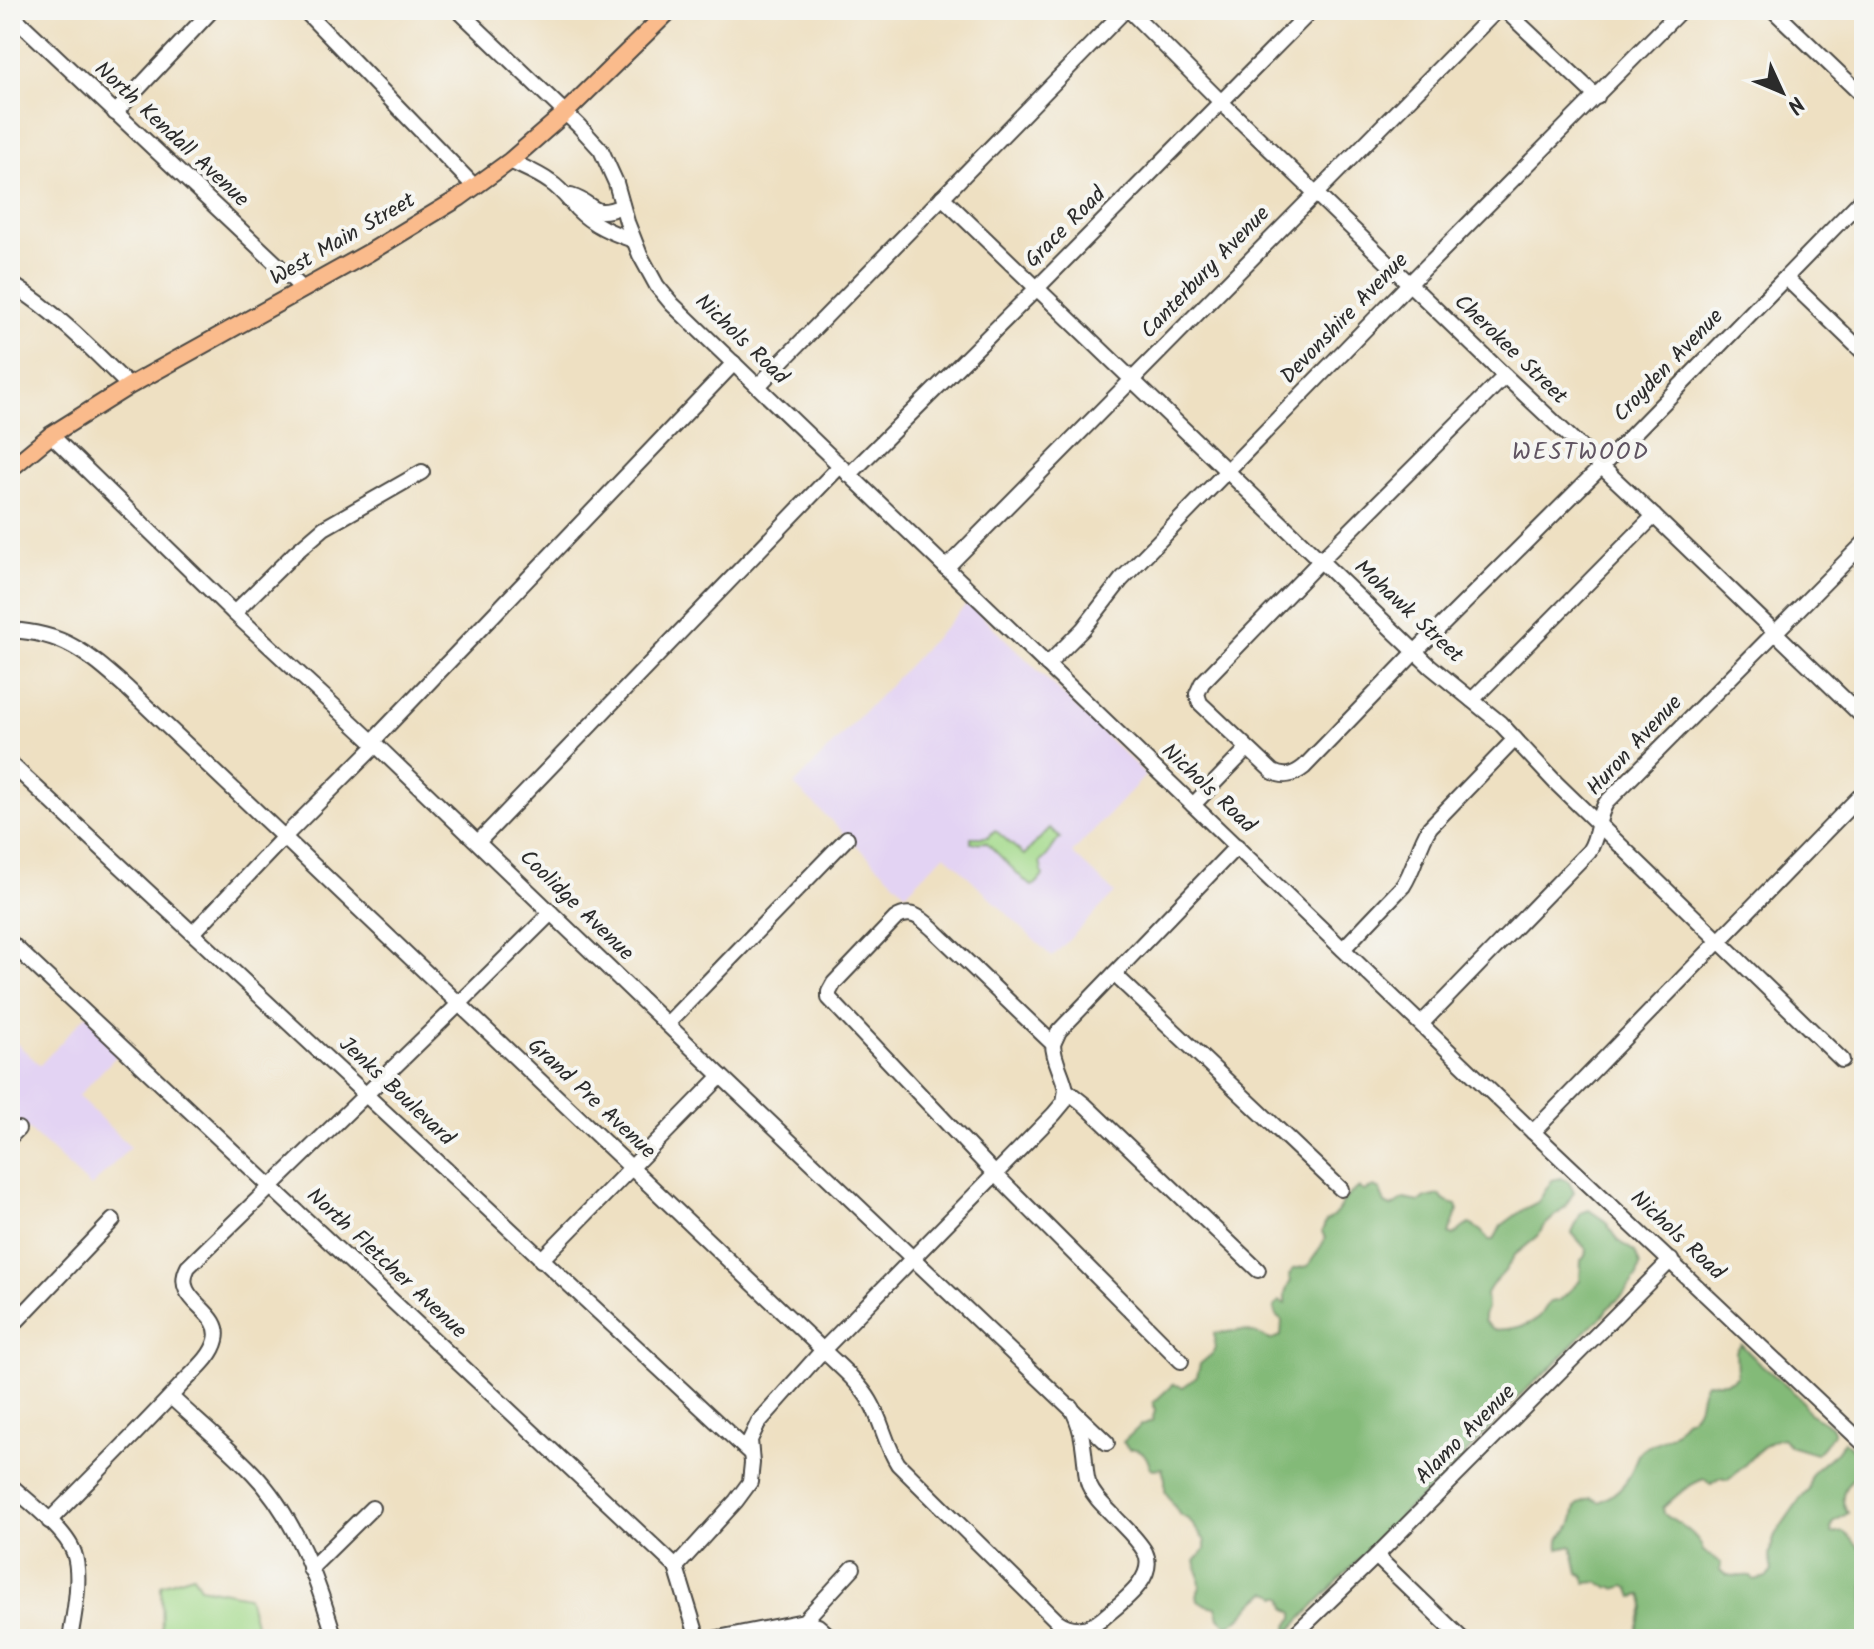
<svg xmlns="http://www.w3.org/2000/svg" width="1874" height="1649" font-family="Kalam,sans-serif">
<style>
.built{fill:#e3d3f3}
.green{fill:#a4da8c;stroke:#68825c;stroke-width:2}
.forest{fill:#83ba78;stroke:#577252;stroke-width:2}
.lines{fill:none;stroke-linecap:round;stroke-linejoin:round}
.minor-casing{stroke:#484642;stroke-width:18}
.major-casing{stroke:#484642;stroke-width:20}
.minor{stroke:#fff;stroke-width:14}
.major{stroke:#fabb8c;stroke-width:16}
.labels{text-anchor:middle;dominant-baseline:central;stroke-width:8;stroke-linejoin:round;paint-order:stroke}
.street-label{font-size:22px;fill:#2b2b2b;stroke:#f6f6f2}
.neighbourhood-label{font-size:24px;letter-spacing:2px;fill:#605462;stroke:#f6f6f2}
</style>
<rect width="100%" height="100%" fill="#f6f6f2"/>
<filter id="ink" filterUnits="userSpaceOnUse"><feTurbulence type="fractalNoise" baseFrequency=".0125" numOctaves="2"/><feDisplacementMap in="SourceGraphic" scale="16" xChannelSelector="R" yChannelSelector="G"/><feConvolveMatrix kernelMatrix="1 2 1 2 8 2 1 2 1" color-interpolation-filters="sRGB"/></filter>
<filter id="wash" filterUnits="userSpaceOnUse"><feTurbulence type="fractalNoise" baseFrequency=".006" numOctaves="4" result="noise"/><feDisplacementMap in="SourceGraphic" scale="32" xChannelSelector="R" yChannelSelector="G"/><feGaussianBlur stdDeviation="1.8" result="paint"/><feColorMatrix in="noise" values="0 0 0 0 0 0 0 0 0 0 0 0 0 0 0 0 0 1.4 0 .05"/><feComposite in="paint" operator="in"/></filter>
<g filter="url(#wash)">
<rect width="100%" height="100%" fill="#eee0c2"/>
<g class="built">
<path d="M968,603L1146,775L1072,853L1115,893L1052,957L945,854L906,893L794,785Z"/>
<path d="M87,1014L124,1048L78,1096L130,1147L91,1187L10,1112V1037L40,1065Z"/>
</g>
<g class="green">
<path d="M1050,828L1060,838C1052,846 1049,857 1040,862L1043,876L1036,884L1032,886L1027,883L986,842L971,843V837H988L995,830L1024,855Z"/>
<path d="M193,1575L200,1587L248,1596L259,1639H162L161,1585Z"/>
</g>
<g class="forest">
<path d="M1560,1178L1568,1181L1574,1192L1564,1208L1543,1227L1538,1236L1515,1255L1505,1271L1492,1285L1486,1294L1487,1308L1484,1315V1321L1493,1330C1508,1330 1528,1327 1539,1317C1548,1308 1544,1301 1559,1301L1580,1281L1581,1260L1586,1256L1587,1250L1572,1233L1581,1213L1589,1210L1605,1221L1619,1241L1635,1252L1640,1265L1637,1276L1623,1295L1607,1309L1602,1317L1589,1327L1554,1365L1519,1396L1453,1468C1436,1480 1424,1497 1407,1509L1290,1631H1286L1289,1623L1294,1618V1613L1286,1608L1283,1597H1277L1275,1594L1268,1592C1252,1600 1245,1618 1228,1626L1219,1618L1216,1607L1206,1605L1198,1600L1197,1594L1200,1587L1199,1575L1195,1561L1205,1550V1541L1189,1520L1179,1514L1165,1491V1479L1162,1468L1153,1469L1150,1467C1147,1456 1142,1447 1129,1449L1123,1442L1141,1425L1152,1421L1155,1410L1153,1403L1173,1384L1183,1387L1197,1377L1200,1364L1212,1354L1215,1349L1214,1333C1223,1333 1227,1332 1236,1331C1248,1329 1260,1335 1270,1340L1281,1336L1282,1321L1276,1316L1274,1307L1279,1301L1286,1304C1283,1294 1286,1289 1291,1281L1289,1276L1293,1269L1308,1266C1314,1256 1321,1249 1325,1238L1322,1232L1326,1221C1336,1216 1338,1211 1343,1202C1346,1196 1353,1192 1358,1188L1364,1191L1374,1187L1380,1190L1385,1204L1391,1207L1404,1199L1420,1202L1426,1198L1440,1195C1443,1202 1448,1203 1456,1205L1458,1210L1449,1234L1453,1236L1464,1227L1470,1224L1481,1231L1489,1240H1494L1501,1226L1524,1209L1538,1202L1552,1180Z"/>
<path d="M1741,1344L1754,1358L1800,1398L1809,1413L1831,1426L1834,1433C1827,1440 1823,1449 1816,1454L1790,1446L1782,1438C1758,1443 1747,1467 1728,1480L1720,1478L1711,1484L1704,1479C1687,1485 1676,1496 1663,1508L1664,1513C1677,1523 1700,1534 1703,1551L1721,1563L1720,1570C1728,1579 1741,1575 1751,1576L1754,1580L1767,1577L1772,1571L1769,1555L1775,1535L1800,1499L1809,1490L1811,1476L1814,1471L1836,1452L1844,1441C1851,1450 1864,1455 1864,1467C1856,1475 1841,1487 1843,1500C1843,1505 1846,1508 1848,1513L1834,1522L1831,1529L1832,1534L1843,1532C1853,1538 1855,1544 1864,1552V1639H1638C1633,1623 1650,1611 1642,1595L1633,1597L1630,1589L1625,1586L1614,1589L1613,1587L1609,1588L1598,1582L1586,1583L1583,1576L1578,1573L1572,1546L1559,1549C1557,1531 1566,1537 1571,1525C1579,1509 1568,1506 1591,1498L1599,1502C1613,1496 1624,1487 1631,1473C1635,1465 1635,1457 1641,1451C1649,1444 1660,1442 1669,1436C1675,1433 1677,1429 1682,1423C1690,1414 1683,1424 1692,1416C1703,1406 1698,1393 1706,1382C1718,1382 1728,1385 1737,1375L1736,1351Z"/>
</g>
</g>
<g filter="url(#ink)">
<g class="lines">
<defs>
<g id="minor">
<path d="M458,10L579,126L601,150L616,183L627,222L640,255L657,286L672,304L1533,1132L1864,1444"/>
<path d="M647,10L659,21"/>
<path d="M1129,10L1221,102L1505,376L1654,516L1864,718"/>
<path d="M1505,10L1597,97"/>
<path d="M1773,10L1864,97"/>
<path d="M10,13L303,289"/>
<path d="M309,15L474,186"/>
<path d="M115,113L212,10"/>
<path d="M510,161C524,168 538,173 550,182C561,189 568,199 577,209C593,225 612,233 633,240"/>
<path d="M571,196C597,204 590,219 622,206"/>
<path d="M942,197L1430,666L1500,723L1556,783L1842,1060"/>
<path d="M1786,278L1864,353"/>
<path d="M10,283C55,311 92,349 129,386"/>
<path d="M1505,376L1321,560L1202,683L1197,694L1200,703L1273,772C1285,778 1294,775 1304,767L1415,652L1601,467L1864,197"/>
<path d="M758,386L1125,10"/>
<path d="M51,435L234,613L376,745L721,1076L1107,1443"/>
<path d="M849,475L1037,288L1312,10"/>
<path d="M946,568L1497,10"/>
<path d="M234,613L295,553L324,528L422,472"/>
<path d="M10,630C65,633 87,653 127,688L823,1350C839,1366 859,1382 870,1401C882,1421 885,1444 898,1464L1057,1621C1071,1631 1088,1631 1102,1619C1120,1603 1158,1578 1145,1552C1137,1538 1123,1526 1112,1514C1103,1505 1094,1497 1089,1485C1086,1478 1086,1469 1085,1461C1083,1441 1081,1425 1071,1407"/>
<path d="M1047,665L1083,629L1121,580L1409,284L1681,10"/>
<path d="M1472,700L1654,516"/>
<path d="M372,742L734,363"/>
<path d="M10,763L751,1454"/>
<path d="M1193,805L1247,749"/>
<path d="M478,842L840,466"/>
<path d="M193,933L283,838L376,745"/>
<path d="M10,942L676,1567L698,1639"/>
<path d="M1343,949L1403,886C1415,868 1418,845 1430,827L1515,739"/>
<path d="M1114,974L1341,1189"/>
<path d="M1422,1023L1589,851C1599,836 1597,818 1606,803L1864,543"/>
<path d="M667,1024L847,838"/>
<path d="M1053,1044L1059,1031L1237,846"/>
<path d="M1533,1132L1864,792"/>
<path d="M10,1137L18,1129"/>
<path d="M541,1260L721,1076"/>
<path d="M10,1328L113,1220"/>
<path d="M1181,1361L995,1174L829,998V992L834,983L895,919C911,908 921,918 933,929L1053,1044C1053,1060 1063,1074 1066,1090L1085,1105L1258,1270"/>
<path d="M171,1397C198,1422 227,1446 253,1473C296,1518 318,1581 335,1639"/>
<path d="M10,1485C28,1501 66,1530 74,1553C82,1576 74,1615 70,1639"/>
<path d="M49,1521C94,1475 139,1431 182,1384C194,1371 212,1357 216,1340C224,1310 170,1301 188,1267L459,1004L551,913"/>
<path d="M1376,1556L1462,1639"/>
<path d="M676,1567L736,1501L750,1482L752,1463L750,1440L758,1423L823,1350L1054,1114L1064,1102L1066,1090"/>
<path d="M310,1569L372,1508"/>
<path d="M804,1621L818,1626L833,1639"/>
<path d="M713,1639L804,1621L853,1568"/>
<path d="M1290,1639L1376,1556L1671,1260"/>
</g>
<path id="major" d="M10,469L51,435L129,386L370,252L459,198L510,161L564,114L670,10"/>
</defs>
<use href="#minor" class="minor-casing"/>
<use href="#major" class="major-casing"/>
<use href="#minor" class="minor"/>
<use href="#major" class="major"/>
</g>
</g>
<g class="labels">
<g class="street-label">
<text transform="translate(171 135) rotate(43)">North Kendall Avenue</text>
<text transform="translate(1066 228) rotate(-45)">Grace Road</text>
<text transform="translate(343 240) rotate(-30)">West Main Street</text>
<text transform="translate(1206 273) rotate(-46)">Canterbury Avenue</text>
<text transform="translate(1345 319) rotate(-46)">Devonshire Avenue</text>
<text transform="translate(741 340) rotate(44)">Nichols Road</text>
<text transform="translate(1510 350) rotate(44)">Cherokee Street</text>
<text transform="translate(1669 366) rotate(-46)">Croyden Avenue</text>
<text transform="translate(1408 612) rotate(43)">Mohawk Street</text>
<text transform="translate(1635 746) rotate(-47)">Huron Avenue</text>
<text transform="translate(1208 789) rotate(43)">Nichols Road</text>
<text transform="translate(576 906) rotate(44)">Coolidge Avenue</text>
<text transform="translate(396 1092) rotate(43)">Jenks Boulevard</text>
<text transform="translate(591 1099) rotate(43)">Grand Pre Avenue</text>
<text transform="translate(1677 1236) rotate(43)">Nichols Road</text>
<text transform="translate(386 1264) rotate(43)">North Fletcher Avenue</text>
<text transform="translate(1466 1435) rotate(-45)">Alamo Avenue</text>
</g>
<g class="neighbourhood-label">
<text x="1581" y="452">WESTWOOD</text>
</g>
</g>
<rect width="1874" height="1649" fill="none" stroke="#f6f6f2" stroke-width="40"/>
<g transform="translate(1782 92) rotate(134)" stroke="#f6f6f2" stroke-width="6" paint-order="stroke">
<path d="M0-6L14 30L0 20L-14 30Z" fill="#2b2b2b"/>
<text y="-12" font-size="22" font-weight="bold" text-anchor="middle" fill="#2b2b2b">N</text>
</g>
</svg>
